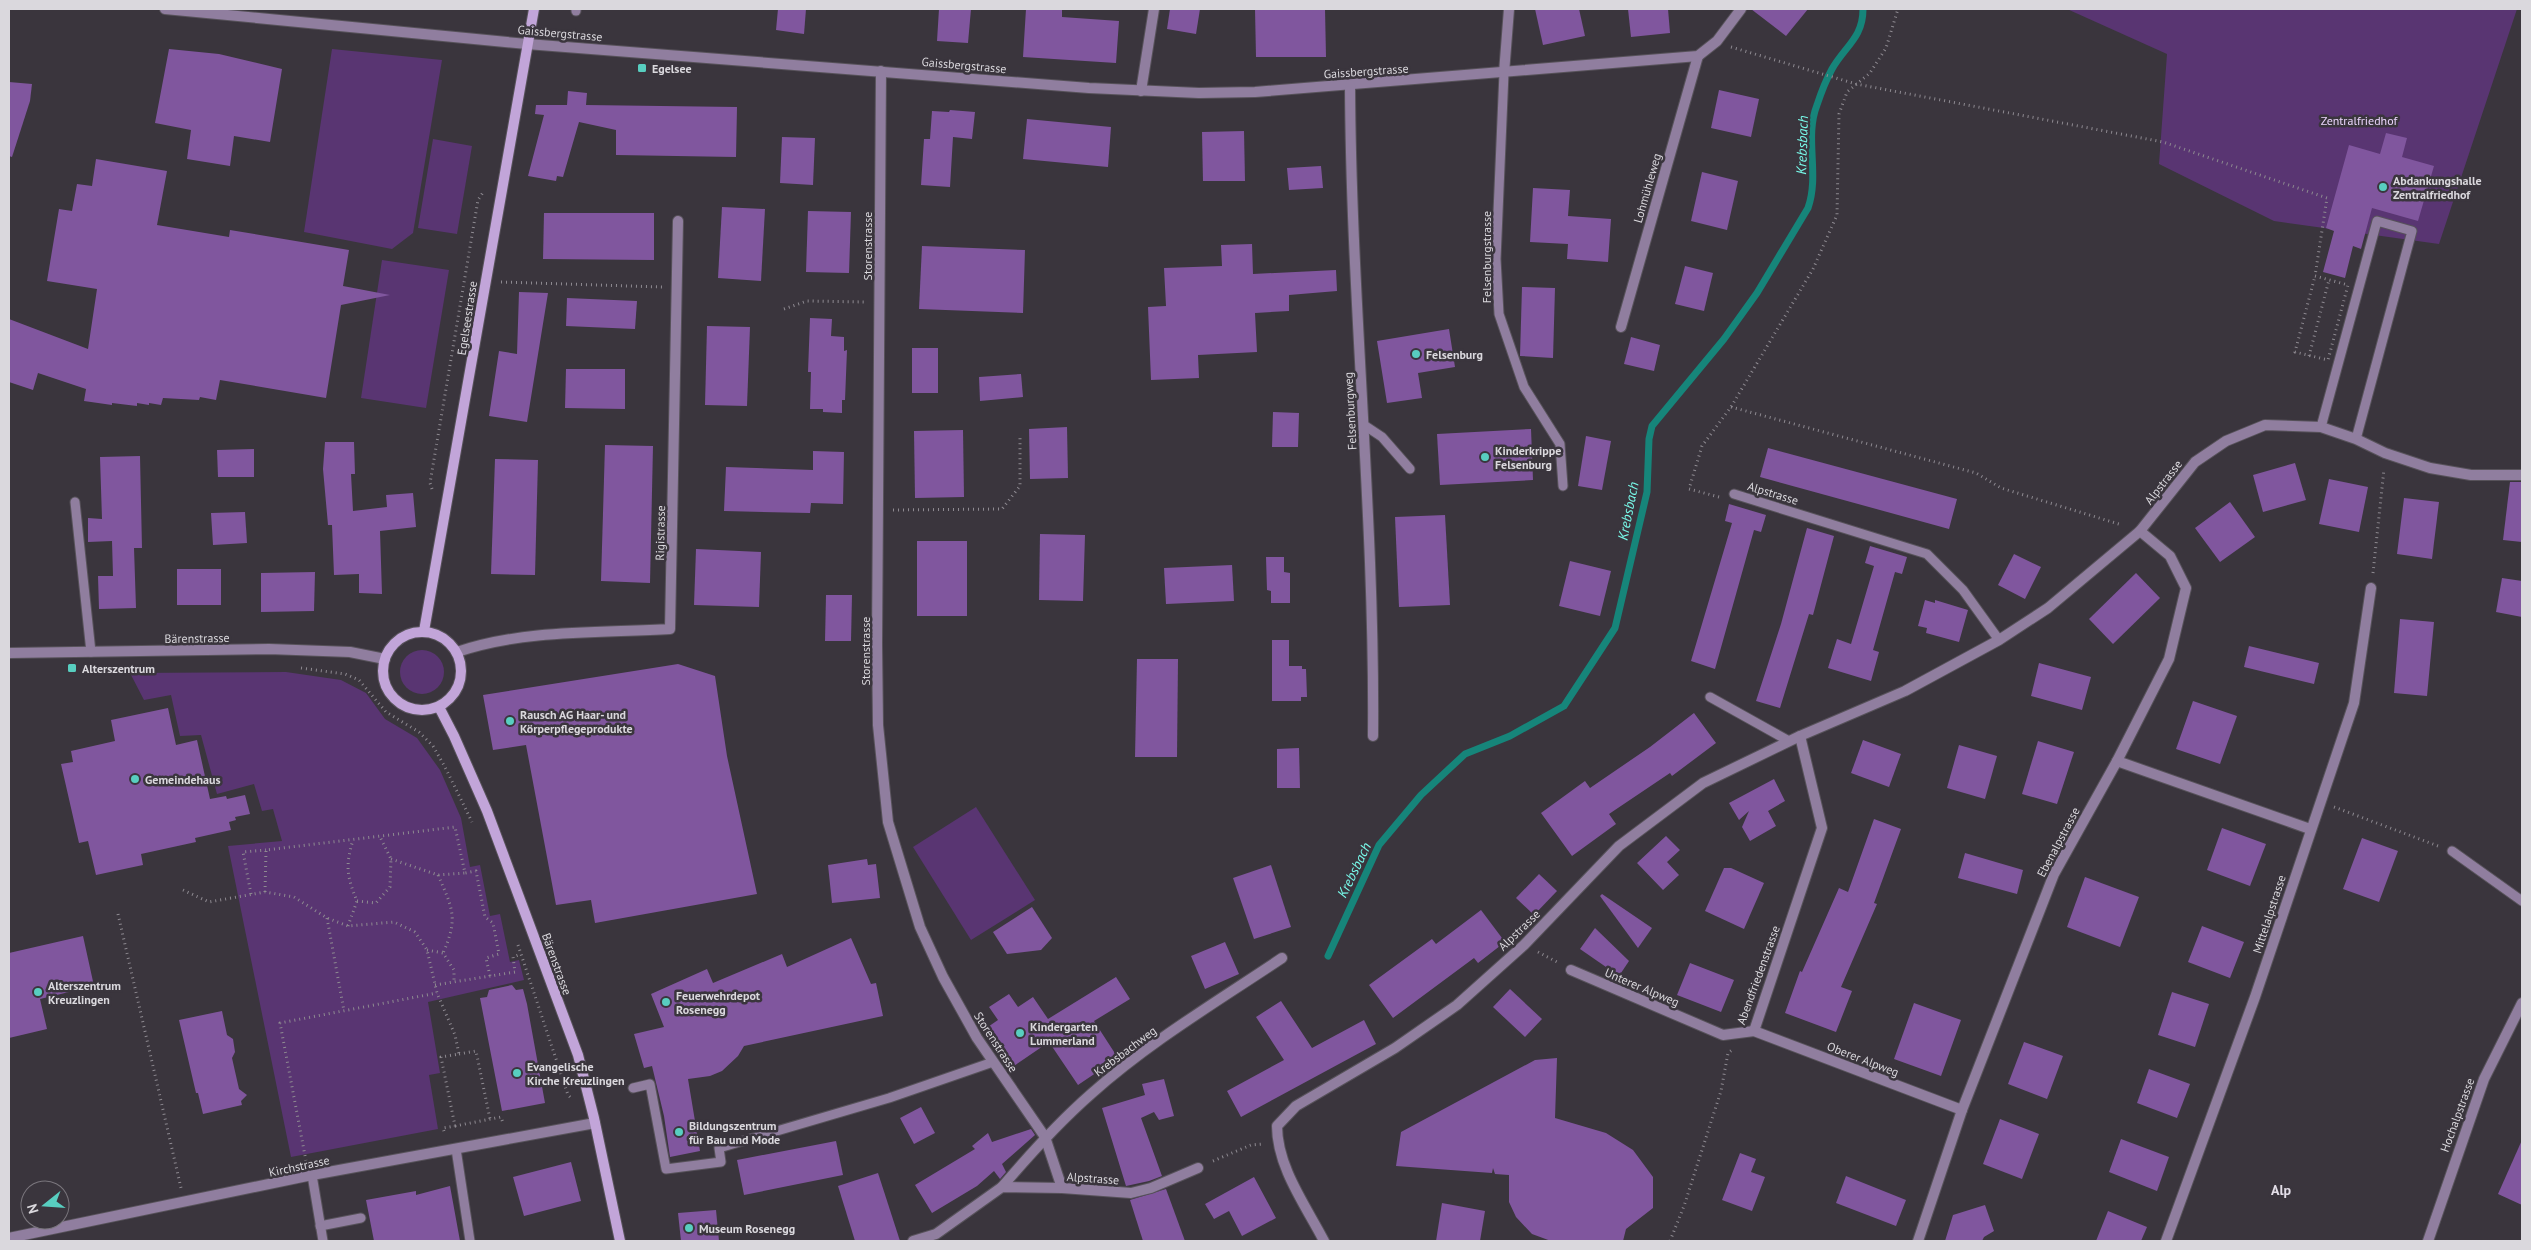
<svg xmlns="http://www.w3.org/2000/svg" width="2531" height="1250" font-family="'PT Sans',sans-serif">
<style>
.green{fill:#593572}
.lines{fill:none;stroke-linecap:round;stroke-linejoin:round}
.stream{stroke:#16857a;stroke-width:7}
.building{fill:#80569e}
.service-casing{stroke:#57525a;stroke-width:11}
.minor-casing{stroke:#57525a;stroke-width:12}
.secondary-casing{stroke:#57525a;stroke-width:12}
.path{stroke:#8e8a91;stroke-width:3;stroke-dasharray:1 4;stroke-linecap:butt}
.service{stroke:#907e9f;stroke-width:9}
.minor{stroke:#907e9f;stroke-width:10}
.secondary{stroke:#c2a5d9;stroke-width:10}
.poi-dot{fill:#58cec0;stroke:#3a353d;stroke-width:2}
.labels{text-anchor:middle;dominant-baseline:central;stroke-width:5;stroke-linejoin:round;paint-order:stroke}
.street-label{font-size:12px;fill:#dad8dd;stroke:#3a353d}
.poi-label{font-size:12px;font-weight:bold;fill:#dad8dd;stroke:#3a353d;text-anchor:start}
.park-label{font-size:12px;fill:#ecd6fe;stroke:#3a353d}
.water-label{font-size:14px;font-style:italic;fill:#79fbeb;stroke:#3a353d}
.neighbourhood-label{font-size:14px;font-weight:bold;fill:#e3dee8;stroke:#3a353d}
</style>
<rect width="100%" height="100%" fill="#3a353d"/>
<g class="green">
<path d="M2067,9H2517L2439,244L2274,221L2159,164L2167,54Z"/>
<path d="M332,49L442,60L413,233L392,249L304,232Z"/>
<path d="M433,139L472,146L457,234L418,228Z"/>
<path d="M382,260L449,270L426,408L361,398Z"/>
<circle cx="422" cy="672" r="22"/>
<path d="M286,672L341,680L366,693L385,719L417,738L440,770L461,818L470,867L480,865L490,916L500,914L510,962L519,960L524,980L428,1002L440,1073L429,1075L438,1129L291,1157L228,846L282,841L273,809L262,811L254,784L217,794L201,735L180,736L171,695L144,700L130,673Z"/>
<path d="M976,807L1035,900L971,940L913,847Z"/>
</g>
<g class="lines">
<path class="stream" d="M1328,956L1379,845L1421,795L1465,754L1510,736L1564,706L1615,628L1647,492L1649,439L1652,426L1724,339L1757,293L1808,208C1820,174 1804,138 1817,105C1821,93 1826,80 1832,69C1845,46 1863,38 1863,9"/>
</g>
<g class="building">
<path d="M778,9H806L804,34L776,30Z"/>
<path d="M939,9H971L968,43L937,41Z"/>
<path d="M1026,9H1062V17L1119,21L1116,63L1023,57Z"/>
<path d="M1170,9H1200L1196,34L1167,29Z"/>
<path d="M1255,9H1325L1326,57H1256Z"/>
<path d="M1535,9H1579L1585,36L1543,45Z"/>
<path d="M1628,9H1668L1670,33L1631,37Z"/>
<path d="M1751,9H1808L1786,36Z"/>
<path d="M169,49L219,54L282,69L270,142L234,136L230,166L187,159L191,130L155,123Z"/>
<path d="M9,82L32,84L30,101L12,157L9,156Z"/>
<path d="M1719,90L1759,99L1751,137L1711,128Z"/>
<path d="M568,91L587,93L586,105L737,107L736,157L616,155V130L579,122L563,177L557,176L556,181L528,176L544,115L535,114L536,105H567Z"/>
<path d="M950,110L975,112L972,139L953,137L950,187L921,185L924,139H930L932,111L949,112Z"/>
<path d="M1027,119L1111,127L1108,167L1023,159Z"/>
<path d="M1244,131L1245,181H1203L1202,132Z"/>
<path d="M2386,133L2407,138L2402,157L2434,166L2418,221L2372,208L2361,249L2353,246L2345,278L2323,272L2334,231L2326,228L2349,145L2380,154Z"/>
<path d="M782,137L815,138L813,185L780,183Z"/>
<path d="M96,159L167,171L157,225L229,237L230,230L349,250L343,286L390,295L341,305L326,398L220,380L216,400L200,397L199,400L163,398L161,405L149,403V405L137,403V406L112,403V405L84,401L86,389L38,373L33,390L9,382V319L88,349L97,289L47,281L59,209L72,211L77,184L92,186Z"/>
<path d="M1321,166L1323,188L1289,190L1287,168Z"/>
<path d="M1702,172L1738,181L1727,230L1691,221Z"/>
<path d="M1533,188L1570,190L1568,216L1611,219L1608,262L1567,259L1568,244L1530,242Z"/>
<path d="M722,207L765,209L761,281L718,278Z"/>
<path d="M808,211L851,212L849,273L806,272Z"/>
<path d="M544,213H654V260L543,259Z"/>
<path d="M1252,244L1253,274L1336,270L1337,291L1289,295V311L1255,313L1257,352L1198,355L1199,378L1151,380L1148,307L1166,306L1164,268L1222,266L1221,245Z"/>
<path d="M922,246L1025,250L1023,313L919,309Z"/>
<path d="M1685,266L1713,273L1704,311L1675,304Z"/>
<path d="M1522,287L1555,288L1553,358L1520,356Z"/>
<path d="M519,292L548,293L527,422L489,416L499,351L517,354Z"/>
<path d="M567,298L637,301L635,329L566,326Z"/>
<path d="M810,318L832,319L831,336L844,337V351L847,350L845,400H842V413L823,412V409H810L811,372H808Z"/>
<path d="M707,326L750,327L747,406L705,405Z"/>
<path d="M1449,329L1455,367L1418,373L1422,398L1387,403L1377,341Z"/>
<path d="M1631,337L1660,345L1654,371L1624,364Z"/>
<rect x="912" y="348" width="26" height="45"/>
<path d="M566,369H625V409L565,408Z"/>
<path d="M1021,374L1023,397L980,401L979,377Z"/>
<path d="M1273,412L1299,413L1298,447H1272Z"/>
<path d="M1067,427L1068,478L1030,479L1029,429Z"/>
<path d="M1531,429L1533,480L1440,485L1437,434Z"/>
<path d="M963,430L964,497L915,498L914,431Z"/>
<path d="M1586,436L1611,441L1602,490L1578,486Z"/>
<path d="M325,442H354L355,474H351L353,511L387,507L386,495L413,493L416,527L380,531L382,594L359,593V574L334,575L332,525H328L323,469Z"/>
<path d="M605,445L653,446L650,583L601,581Z"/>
<path d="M1768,448L1957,499L1949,529L1760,477Z"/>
<path d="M254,449V477H218L217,450Z"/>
<path d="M813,451L844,452L843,504L811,503L810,513L724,511L726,467L813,470Z"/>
<path d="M140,456L142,548H134L136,608L99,609L98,576H113L112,541L88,542V518L102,519L100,457Z"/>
<path d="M495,459L538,460L535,575L491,574Z"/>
<path d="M2295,463L2306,500L2263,512L2253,475Z"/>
<path d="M2329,479L2368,487L2359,532L2319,524Z"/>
<path d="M2510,482H2522V542L2503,540Z"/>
<path d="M2404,498L2439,502L2432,559L2397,554Z"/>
<path d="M2230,502L2255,537L2220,562L2195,528Z"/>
<path d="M1729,504L1766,515L1761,532L1754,530L1715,669L1691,661L1732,523L1725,521Z"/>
<path d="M245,512L247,543L213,545L211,513Z"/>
<path d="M1445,515L1450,605L1399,607L1395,517Z"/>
<path d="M1807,528L1834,536L1813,615L1809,614L1780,708L1756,701L1781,624Z"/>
<path d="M1040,534L1085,535L1083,601L1039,600Z"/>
<rect x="917" y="541" width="50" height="75"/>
<path d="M1870,546L1907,557L1902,574L1895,572L1873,650L1879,652L1871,681L1828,668L1837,639L1851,644L1874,566L1865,563Z"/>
<path d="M696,549L761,552L759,607L694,605Z"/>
<path d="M2014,554L2041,567L2025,599L1998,585Z"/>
<path d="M1266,557H1284V572L1290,573V603H1271V591L1267,590Z"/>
<path d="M1570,561L1611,571L1600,616L1559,606Z"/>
<path d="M1232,565L1234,601L1166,604L1164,568Z"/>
<rect x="177" y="569" width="44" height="36"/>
<path d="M315,572L314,611L261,612V573Z"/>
<path d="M2136,573L2160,598L2113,644L2089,619Z"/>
<path d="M2502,578L2522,581V617L2496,612Z"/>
<path d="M826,595H852L851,641H825Z"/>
<path d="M1925,600L1935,603V600L1968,610L1959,642L1926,633L1927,628L1918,626Z"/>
<path d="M2400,619L2434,622L2427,696L2394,693Z"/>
<path d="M1272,640H1289V666H1302V669H1306L1307,697H1301V701H1272Z"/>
<path d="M2249,646L2319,663L2314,684L2244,667Z"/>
<path d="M1137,659H1178L1177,757H1135Z"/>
<path d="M2039,663L2091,677L2082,710L2031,696Z"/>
<path d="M678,664L715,676L727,756L757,894L595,923L591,900L556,905L526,745L493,750L483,695Z"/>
<path d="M2193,701L2237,716L2220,764L2176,749Z"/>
<path d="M168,708L176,745L197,740L210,799L226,796L227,799L245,795L250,814L235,817L236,820L229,822L231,830L195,838L196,842L141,854L143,865L96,875L88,841L79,843L61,764L73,762L71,751L115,741L111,720Z"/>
<path d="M1694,713L1716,743L1672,776L1670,773L1609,814L1616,824L1572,856L1541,813L1585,781L1590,788L1650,747Z"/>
<path d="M1863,740L1901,754L1889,787L1851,773Z"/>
<path d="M2038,741L2074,752L2057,804L2022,794Z"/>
<path d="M1959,745L1997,756L1985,799L1947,788Z"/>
<path d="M1299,748L1300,788H1277V749Z"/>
<path d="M1774,779L1785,801L1768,811L1776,826L1750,841L1742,827L1749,811L1739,820L1729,803Z"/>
<path d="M1874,819L1901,829L1874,903L1877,904L1841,987L1852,991L1836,1032L1785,1013L1800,971L1802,972L1839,888L1848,892Z"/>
<path d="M2222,828L2266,844L2250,886L2207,870Z"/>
<path d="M1666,836L1680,850L1667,862L1679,875L1663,890L1637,863Z"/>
<path d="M2362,838L2398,851L2379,902L2343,889Z"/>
<path d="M1965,853L2023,870L2017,894L1958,878Z"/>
<path d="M867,859L868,865L876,864L880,898L832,903L828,865Z"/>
<path d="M1271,865L1291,927L1254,939L1233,878Z"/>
<path d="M1724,868H1731L1764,883L1744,929L1705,911Z"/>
<path d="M1539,874L1557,891L1534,915L1516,898Z"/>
<path d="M2085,877L2139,897L2120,947L2067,927Z"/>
<path d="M1602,894L1652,928L1638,948L1600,896Z"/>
<path d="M1032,907L1052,938L1041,950L1007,954L993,932Z"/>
<path d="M1481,910L1505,942L1478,963L1474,958L1393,1018L1369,985L1432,939L1436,944Z"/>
<path d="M2202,926L2244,942L2230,978L2188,962Z"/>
<path d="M1595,928L1629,961L1619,976L1580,949Z"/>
<path d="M83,936L94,986L40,999L47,1029L9,1038V953Z"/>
<path d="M851,938L871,984L876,983L883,1016L744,1046L738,1056L722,1071L710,1076L688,1079L700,1151L670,1157L664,1116L652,1066L644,1068L634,1034L664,1027L651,994L707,969L713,983L782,954L787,967Z"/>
<path d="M1225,942L1239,974L1205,989L1191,956Z"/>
<path d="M1690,963L1734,980L1721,1012L1677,995Z"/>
<path d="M1116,977L1130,999L1094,1021L1118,1058L1078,1085L1049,1042L1008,1070L982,1031L998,1020L989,1007L1009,994L1018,1007L1033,997L1048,1019Z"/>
<path d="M512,985L516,990L523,989L527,1004L545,1103L502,1111L480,998L487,997L489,990Z"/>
<path d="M1510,989L1542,1019L1525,1037L1493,1007Z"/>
<path d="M2172,992L2209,1004L2195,1047L2158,1035Z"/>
<path d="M1281,1001L1312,1048L1364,1020L1376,1044L1241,1117L1227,1091L1284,1060L1256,1017Z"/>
<path d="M1914,1003L1961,1020L1941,1076L1894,1059Z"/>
<path d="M222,1011L227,1035L233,1039L235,1052L232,1058L239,1089L247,1095L241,1101L242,1105L203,1114L198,1093H196L179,1020Z"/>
<path d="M2024,1042L2063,1056L2047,1099L2008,1084Z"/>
<path d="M1557,1058L1555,1118L1606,1133L1633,1150L1653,1177V1208L1626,1229L1623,1241H1551L1532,1234L1516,1217L1509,1202V1175L1495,1174L1493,1168L1492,1173L1396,1166L1401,1132L1535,1060Z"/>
<path d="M2149,1069L2190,1084L2177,1118L2137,1103Z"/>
<path d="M1164,1079L1174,1116L1159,1120L1154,1112L1141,1118L1162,1176L1149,1181L1126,1186L1102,1108L1145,1095L1142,1084Z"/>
<path d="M921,1107L935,1133L914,1144L900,1118Z"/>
<path d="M2000,1119L2039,1134L2022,1179L1983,1164Z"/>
<path d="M1031,1129L1035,1135L1002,1164L1006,1172L1000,1179L994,1171L977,1186L932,1213L915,1185L975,1149L972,1146L988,1133L992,1142Z"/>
<path d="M2121,1139L2169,1157L2157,1191L2109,1172Z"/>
<path d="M2522,1140V1205L2498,1194Z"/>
<path d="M836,1141L843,1175L744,1195L737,1160Z"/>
<path d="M1740,1153L1756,1159L1751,1172L1765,1177L1752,1211L1722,1200Z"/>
<path d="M571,1162L581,1201L524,1216L513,1177Z"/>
<path d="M878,1173L900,1241H855L838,1186Z"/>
<path d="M1846,1176L1906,1200L1896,1226L1836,1203Z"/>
<path d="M1254,1177L1276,1218L1242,1236L1229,1211L1214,1219L1205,1204Z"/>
<path d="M450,1186L460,1241H374L366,1200L416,1191V1195Z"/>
<path d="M1166,1189L1185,1241H1143L1130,1200Z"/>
<path d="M1442,1203L1485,1211L1480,1241H1436Z"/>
<path d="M1985,1205L1994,1231L1984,1237L1982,1241H1945L1953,1215Z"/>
<path d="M716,1210L719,1241H681L678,1213Z"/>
<path d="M2108,1211L2147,1227L2141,1241H2096Z"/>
</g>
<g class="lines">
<defs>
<g id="service">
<path d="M576,11V9"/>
<path d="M1504,73L1496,259L1499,314L1524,387L1560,444L1563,486"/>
<path d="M1364,425L1382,437L1410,469"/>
<path d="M2321,427L2377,221L2412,231L2356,439"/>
<path d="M1734,494L1927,554L1963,590L1999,640"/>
<path d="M75,502L91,652"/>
<path d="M1710,697L1789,741"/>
<path d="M2452,851L2522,901"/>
<path d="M633,1088L650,1084L666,1169L721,1162L719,1148L889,1098L993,1062"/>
<path d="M456,1149L470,1241"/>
<path d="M312,1175L323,1241"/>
<path d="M320,1226L361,1218"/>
</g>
<g id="minor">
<path d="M165,9L527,44L1089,88L1199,93L1255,92L1698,56L1717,41L1741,9"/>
<path d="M881,71L877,644L878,725L888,822L920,927L943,977L977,1038L1045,1137L1062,1188"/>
<path d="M1504,73L1509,9"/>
<path d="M1350,85C1351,302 1375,518 1373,736"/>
<path d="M1141,91L1154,9"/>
<path d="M1621,327L1698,56"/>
<path d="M457,652C525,629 600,633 670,629L678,221"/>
<path d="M9,653L269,649L350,652L385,659"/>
<path d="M2117,761L2310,829"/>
<path d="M1571,970L1723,1035L1754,1031L1962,1110"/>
<path d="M1754,1031L1822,828L1800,736"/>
<path d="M1002,1187C1030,1154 1058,1123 1091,1094C1149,1042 1218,1001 1282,958"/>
<path d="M9,1238L312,1175L595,1123"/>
<path d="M913,1241L936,1234L1002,1187L1062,1188L1131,1193L1151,1188L1198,1168"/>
<path d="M1324,1241C1306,1206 1277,1167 1277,1126L1296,1106L1395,1048L1457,1005L1524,945L1619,846L1703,783L1800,736L1905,691L1999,640L2048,608L2140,531L2195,462L2226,441L2265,425L2321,427L2356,439L2385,453L2430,468L2471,475H2522"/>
<path d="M1918,1241L1962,1110L2054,874L2117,761L2169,659L2186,588L2170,556L2140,531"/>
<path d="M2166,1241L2255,997L2354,703L2371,588"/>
<path d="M2428,1241L2484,1079L2522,1003"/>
</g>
<g id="secondary">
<path d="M424,631L534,9"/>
<circle cx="422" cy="671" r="39"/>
<path d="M439,707L454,736L487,811L578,1055L594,1118L620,1241"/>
</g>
</defs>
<use href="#service" class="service-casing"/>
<use href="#minor" class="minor-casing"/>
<use href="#secondary" class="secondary-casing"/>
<g class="path">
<path d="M1731,47L1856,84L2163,142L2327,198L2315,276"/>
<path d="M2315,276L2348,285L2328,360L2295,352Z"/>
<path d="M501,282L662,287"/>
<path d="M784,309L807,301L865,302"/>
<path d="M2309,356L2329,280"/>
<path d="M1731,407L1976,473L2001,488L2122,525"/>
<path d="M432,489L430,483L478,200L484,191"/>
<path d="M1719,497L1689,489L1702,446L1731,407L1813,269L1837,215L1839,114L1847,92L1870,73L1886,48L1898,9"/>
<path d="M893,510L1002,509L1020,486V437"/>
<path d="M2373,573L2384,469"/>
<path d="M301,668L345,674L359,680L386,712L419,732L433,746L445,767L472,822"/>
<path d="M2334,807L2438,846"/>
<path d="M391,859L438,875L465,873"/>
<path d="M438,875C452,907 459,918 443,953"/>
<path d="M183,890L209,902L265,892L294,897L327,918L348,926L394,922L415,932L427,950L437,993L455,1035L459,1054L441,1057L455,1126L443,1128L445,1135"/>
<path d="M265,892L266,850L455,827L465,873L476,871L485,917L493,923L499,954L486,958L490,976"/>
<path d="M251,894L243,852L266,850"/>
<path d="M357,901L376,903L390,887L391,859L380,837"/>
<path d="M118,914L181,1188"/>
<path d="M327,918L344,1011"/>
<path d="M348,926L357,901C347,877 345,866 353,840"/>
<path d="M518,945L568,1095L572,1099"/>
<path d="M427,950L443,953L454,970V982"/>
<path d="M1538,952L1559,963"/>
<path d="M435,985L515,972L513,957L521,954"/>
<path d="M459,1054L476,1051L490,1119"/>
<path d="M455,1126L501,1117L503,1123"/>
<path d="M306,1161L280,1023L437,993"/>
<path d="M1213,1161L1251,1145L1263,1144"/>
<path d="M1670,1241L1684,1206L1721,1091L1728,1053L1732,1050"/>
</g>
<use href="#service" class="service"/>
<use href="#minor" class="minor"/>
<use href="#secondary" class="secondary"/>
</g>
<g class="poi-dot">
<rect x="637" y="63" width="10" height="10" rx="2.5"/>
<circle cx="2383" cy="187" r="5"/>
<circle cx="1416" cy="354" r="5"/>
<circle cx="1485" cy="457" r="5"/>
<rect x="67" y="663" width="10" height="10" rx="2.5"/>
<circle cx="510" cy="721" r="5"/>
<circle cx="135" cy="779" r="5"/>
<circle cx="38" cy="992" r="5"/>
<circle cx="666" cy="1002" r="5"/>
<circle cx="1020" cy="1033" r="5"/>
<circle cx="517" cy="1073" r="5"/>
<circle cx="679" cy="1132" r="5"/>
<circle cx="689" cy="1228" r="5"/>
</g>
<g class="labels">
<g class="street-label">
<text transform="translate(560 33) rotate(5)">Gaissbergstrasse</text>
<text transform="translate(964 65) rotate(5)">Gaissbergstrasse</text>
<text transform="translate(1366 71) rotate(-4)">Gaissbergstrasse</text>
<text transform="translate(1647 188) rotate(-74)">Lohmühleweg</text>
<text transform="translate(867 246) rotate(-90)">Storenstrasse</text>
<text transform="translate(1486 257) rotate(-90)">Felsenburgstrasse</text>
<text transform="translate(467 318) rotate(-81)">Egelseestrasse</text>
<text transform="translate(1350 411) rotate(-93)">Felsenburgweg</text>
<text transform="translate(2163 482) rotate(-52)">Alpstrasse</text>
<text transform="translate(1773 493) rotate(17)">Alpstrasse</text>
<text transform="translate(660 533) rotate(-89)">Rigistrasse</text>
<text transform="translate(197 638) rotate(-1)">Bärenstrasse</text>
<text transform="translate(865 651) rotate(-90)">Storenstrasse</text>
<text transform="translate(2058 842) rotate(-62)">Ebenalpstrasse</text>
<text transform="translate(2269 914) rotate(-72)">Mittelalpstrasse</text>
<text transform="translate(1519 930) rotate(-44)">Alpstrasse</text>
<text transform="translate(557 964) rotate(70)">Bärenstrasse</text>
<text transform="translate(1758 975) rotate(-70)">Abendfriedenstrasse</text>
<text transform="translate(1642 987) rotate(23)">Unterer Alpweg</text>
<text transform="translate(996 1042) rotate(57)">Storenstrasse</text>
<text transform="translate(1125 1051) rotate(-37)">Krebsbachweg</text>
<text transform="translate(1863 1059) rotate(21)">Oberer Alpweg</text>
<text transform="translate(2457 1115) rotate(-70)">Hochalpstrasse</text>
<text transform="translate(299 1166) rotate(-12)">Kirchstrasse</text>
<text transform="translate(1093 1178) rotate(4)">Alpstrasse</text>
</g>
<g class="poi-label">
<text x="652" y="68">Egelsee</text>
<text x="2393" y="180">Abdankungshalle<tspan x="2393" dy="14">Zentralfriedhof</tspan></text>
<text x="1426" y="354">Felsenburg</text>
<text x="1495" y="450">Kinderkrippe<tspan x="1495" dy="14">Felsenburg</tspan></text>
<text x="82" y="668">Alterszentrum</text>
<text x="520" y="714">Rausch AG Haar- und<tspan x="520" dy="14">Körperpflegeprodukte</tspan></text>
<text x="145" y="779">Gemeindehaus</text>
<text x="48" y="985">Alterszentrum<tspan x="48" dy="14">Kreuzlingen</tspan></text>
<text x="676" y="995">Feuerwehrdepot<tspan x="676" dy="14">Rosenegg</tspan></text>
<text x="1030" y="1026">Kindergarten<tspan x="1030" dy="14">Lummerland</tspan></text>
<text x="527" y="1066">Evangelische<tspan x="527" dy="14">Kirche Kreuzlingen</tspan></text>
<text x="689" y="1125">Bildungszentrum<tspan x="689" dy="14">für Bau und Mode</tspan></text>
<text x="699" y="1228">Museum Rosenegg</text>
</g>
<g class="park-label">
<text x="2359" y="120">Zentralfriedhof</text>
</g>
<g class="water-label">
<text transform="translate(1802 145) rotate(-88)">Krebsbach</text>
<text transform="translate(1628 511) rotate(-79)">Krebsbach</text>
<text transform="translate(1354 870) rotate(-64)">Krebsbach</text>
</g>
<g class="neighbourhood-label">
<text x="2281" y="1190">Alp</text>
</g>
</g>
<rect width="2531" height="1250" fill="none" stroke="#dad8dd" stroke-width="20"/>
<g transform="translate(45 1205) rotate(253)"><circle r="24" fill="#3a353d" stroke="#7a767d"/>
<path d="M0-4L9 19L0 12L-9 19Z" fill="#58cec0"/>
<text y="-8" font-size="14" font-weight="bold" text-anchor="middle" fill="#dad8dd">N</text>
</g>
</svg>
